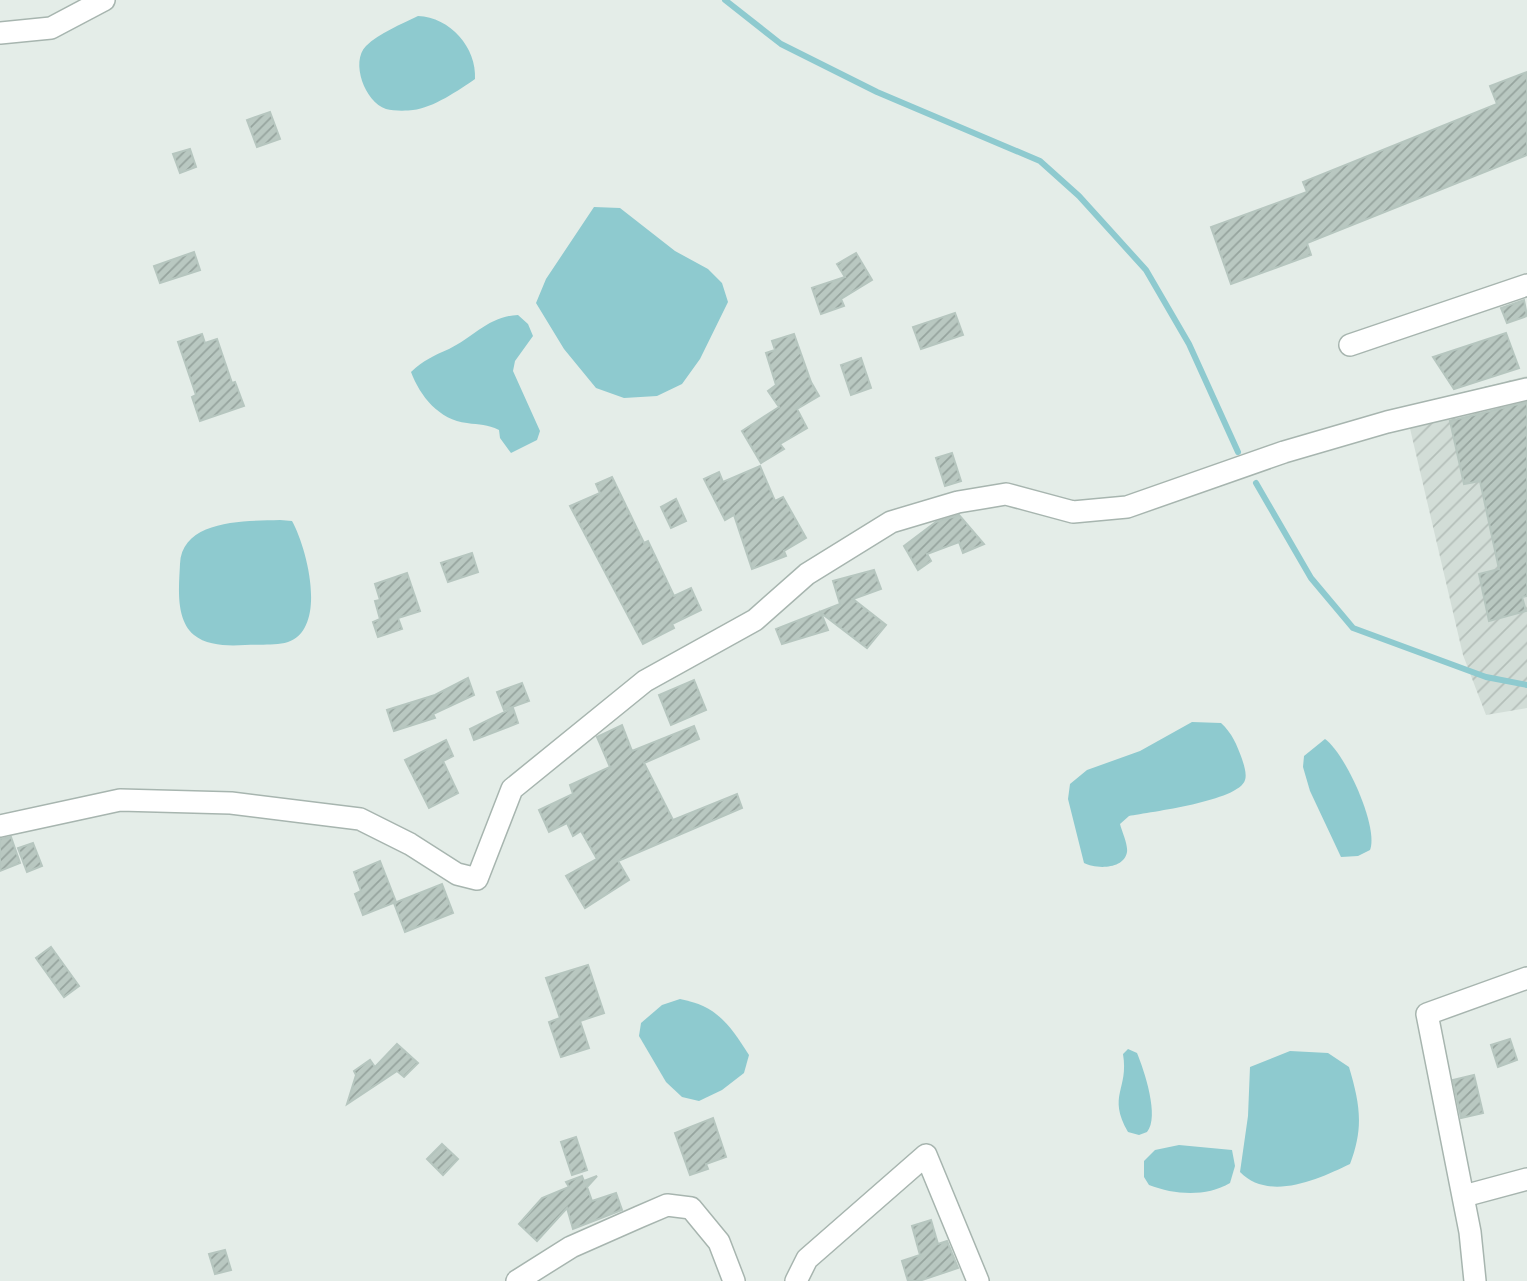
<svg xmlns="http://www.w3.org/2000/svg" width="1527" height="1281" font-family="'Asap Condensed',sans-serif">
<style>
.industrial{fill:url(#industrial-furrows)}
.water{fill:#8ecacf}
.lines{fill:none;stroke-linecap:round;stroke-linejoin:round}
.stream{stroke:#8ecacf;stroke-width:6}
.building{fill:url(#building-hatch);stroke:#b6c6bf;stroke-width:2}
.minor-casing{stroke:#a7b5af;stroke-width:24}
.minor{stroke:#fff;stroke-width:21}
</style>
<defs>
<pattern id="industrial-furrows" width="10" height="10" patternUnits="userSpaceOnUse" patternTransform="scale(1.75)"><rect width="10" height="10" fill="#d2ddd7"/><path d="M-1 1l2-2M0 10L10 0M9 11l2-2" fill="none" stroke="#b4bfb9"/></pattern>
<pattern id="building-hatch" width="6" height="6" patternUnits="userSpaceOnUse" patternTransform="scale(1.75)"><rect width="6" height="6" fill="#b9c8c1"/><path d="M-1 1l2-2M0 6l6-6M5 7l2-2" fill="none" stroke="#96a49e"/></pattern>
</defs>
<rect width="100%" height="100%" fill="#e4ede8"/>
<path class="industrial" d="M1527,376V708L1486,715L1463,655L1405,407Z"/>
<g class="water">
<path d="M418,16C450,17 477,48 475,79C459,90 433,108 413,110C406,111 393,111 386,109C365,102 350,62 366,46C379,33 402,24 418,16Z"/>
<path d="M594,207L620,208L675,251L708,269L722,283L728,302L700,359L682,384L657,396L624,398L596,388L564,349L536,303L546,279Z"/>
<path d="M518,315L528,324L533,336L515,361L513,371L540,431L537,440L511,453L500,438L499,430C487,424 480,425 467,423C439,420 420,396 411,372C424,360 433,356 449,349C474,337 489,316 518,315Z"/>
<path d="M280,520L292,521C307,548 328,628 288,642C275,646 259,644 245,645C229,646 207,646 194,635C175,619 179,586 180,564C182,519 246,521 280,520Z"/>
<path d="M1192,722L1221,723C1232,733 1237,745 1242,759C1244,765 1247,774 1245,780C1239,801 1150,812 1129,816L1120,824C1122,832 1128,844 1127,852C1124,870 1095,869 1084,863L1068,799L1070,784L1087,770L1140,751Z"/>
<path d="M1325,739C1345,753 1379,827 1370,850L1358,856L1341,857L1310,791L1303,767L1304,756Z"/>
<path d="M680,999C717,1006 729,1024 749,1055L744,1073L722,1090L699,1101L682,1097L666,1082L639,1036L641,1023L662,1005Z"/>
<path d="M1128,1049L1137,1053C1144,1070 1160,1117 1147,1132L1139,1135L1128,1132C1107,1095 1129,1090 1123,1054Z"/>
<path d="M1290,1051L1328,1053L1349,1067C1360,1104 1364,1128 1350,1164C1319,1179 1269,1202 1240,1172L1248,1116L1250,1067Z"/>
<path d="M1179,1145L1232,1150L1235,1166L1230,1183C1206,1197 1175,1195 1149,1185L1144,1177V1161L1155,1150Z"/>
</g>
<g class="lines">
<g class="stream">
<path d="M725,0L781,44L877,92L1040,161L1079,196L1146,270L1189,344L1238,452"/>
<path d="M1256,483L1311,578L1353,628L1486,677L1527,685"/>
</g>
</g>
<g class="building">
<path d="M1527,72V155L1307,243L1311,255L1231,284L1211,227L1307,192L1303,182L1497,104L1490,86Z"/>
<path d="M270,112L280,139L257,147L247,120Z"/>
<path d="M190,149L196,167L180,173L173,154Z"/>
<path d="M194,252L200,270L160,283L154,266Z"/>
<path d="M856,253L872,280L841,299L844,306L821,314L812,288L845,277L837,264Z"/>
<path d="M1524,300L1527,316L1507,323L1501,308Z"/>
<path d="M955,313L963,335L921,349L913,327Z"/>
<path d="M1506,333L1519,368L1454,389L1433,357Z"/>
<path d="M202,334L205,343L217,339L232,383L235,382L244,406L200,421L192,397L196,395L178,342Z"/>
<path d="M794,334L811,382L819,396L797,409L807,428L780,444L784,449L761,463L742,431L779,407L768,391L776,385L766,353L775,350L772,341Z"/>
<path d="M861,358L871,388L851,395L841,365Z"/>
<path d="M1527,402V596L1522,597L1526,611L1489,621L1479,574L1499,569L1480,481L1464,484L1450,421Z"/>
<path d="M952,453L961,481L945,486L936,458Z"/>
<path d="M760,466L775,501L783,497L806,538L784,551L786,556L752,569L734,515L725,520L704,479L719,472L723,482Z"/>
<path d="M612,477L644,543L648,541L674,596L691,588L701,610L672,624L674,628L643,644L570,506L600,493L596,484Z"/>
<path d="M676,499L686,521L671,528L661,507Z"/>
<path d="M959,515L984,544L963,553L959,542L927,554L931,561L918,570L904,546L936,522Z"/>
<path d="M472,553L478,572L448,582L441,563Z"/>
<path d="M874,570L881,589L853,599L886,625L867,648L821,613L828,630L782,644L776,629L840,604L833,581Z"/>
<path d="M407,573L420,611L398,618L402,629L378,637L373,622L380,619L375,601L380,600L375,584Z"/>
<path d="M468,678L474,695L433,714L435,718L394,731L387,710L435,695Z"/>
<path d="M694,680L706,710L671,725L659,695Z"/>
<path d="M522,683L529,701L504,710L497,692Z"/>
<path d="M513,708L518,723L474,740L470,729Z"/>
<path d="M622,725L632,751L694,726L699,739L644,763L673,820L737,794L742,808L618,861L629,880L585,908L566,876L597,859L581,831L573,836L567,823L549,832L539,810L573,794L570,785L610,767L597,737Z"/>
<path d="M446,740L453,756L443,761L458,793L429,808L405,760Z"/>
<path d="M11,837L20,863L0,871V839Z"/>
<path d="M33,843L42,866L27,872L18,848Z"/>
<path d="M380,861L396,902L363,915L355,894L361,891L354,872Z"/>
<path d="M442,884L453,913L405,932L394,903Z"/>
<path d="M51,947L79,986L64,997L36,958Z"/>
<path d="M588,965L604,1013L580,1021L589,1048L561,1057L549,1022L560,1018L546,978Z"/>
<path d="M1510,1039L1517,1060L1498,1067L1491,1045Z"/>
<path d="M397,1044L418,1063L404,1077L397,1071L347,1104L356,1075L354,1071L370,1060L375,1067Z"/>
<path d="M1474,1075L1483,1113L1461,1118L1453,1080Z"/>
<path d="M713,1118L726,1157L706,1164L708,1169L690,1175L675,1133Z"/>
<path d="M576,1137L587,1170L572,1175L561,1142Z"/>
<path d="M442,1144L458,1159L443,1175L427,1159Z"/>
<path d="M582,1176L584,1181L597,1176L587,1187L592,1201L616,1193L622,1210L573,1229L567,1208L537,1241L519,1224L542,1198L569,1187L566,1182Z"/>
<path d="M931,1220L938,1244L947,1241L958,1268L919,1281H908L902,1261L920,1255L912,1226Z"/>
<path d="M225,1250L231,1270L215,1274L209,1254Z"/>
</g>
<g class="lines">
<defs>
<g id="minor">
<path d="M0,33L51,28L104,0"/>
<path d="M1350,345L1527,285"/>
<path d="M0,826L120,800L231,803L360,819L410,844L457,874L477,879L512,789L645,681L755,620L807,574L891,522L958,502L1006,494L1073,512L1127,507L1284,452L1387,422L1527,389"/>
<path d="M1464,1196L1527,1179"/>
<path d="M517,1281L571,1247L639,1217L667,1205L691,1208L719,1242L734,1281"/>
<path d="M796,1281L807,1259L926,1155L978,1281"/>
<path d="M1475,1281L1470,1232L1427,1014L1527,978"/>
</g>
</defs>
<use href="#minor" class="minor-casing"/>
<use href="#minor" class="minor"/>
</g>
</svg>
